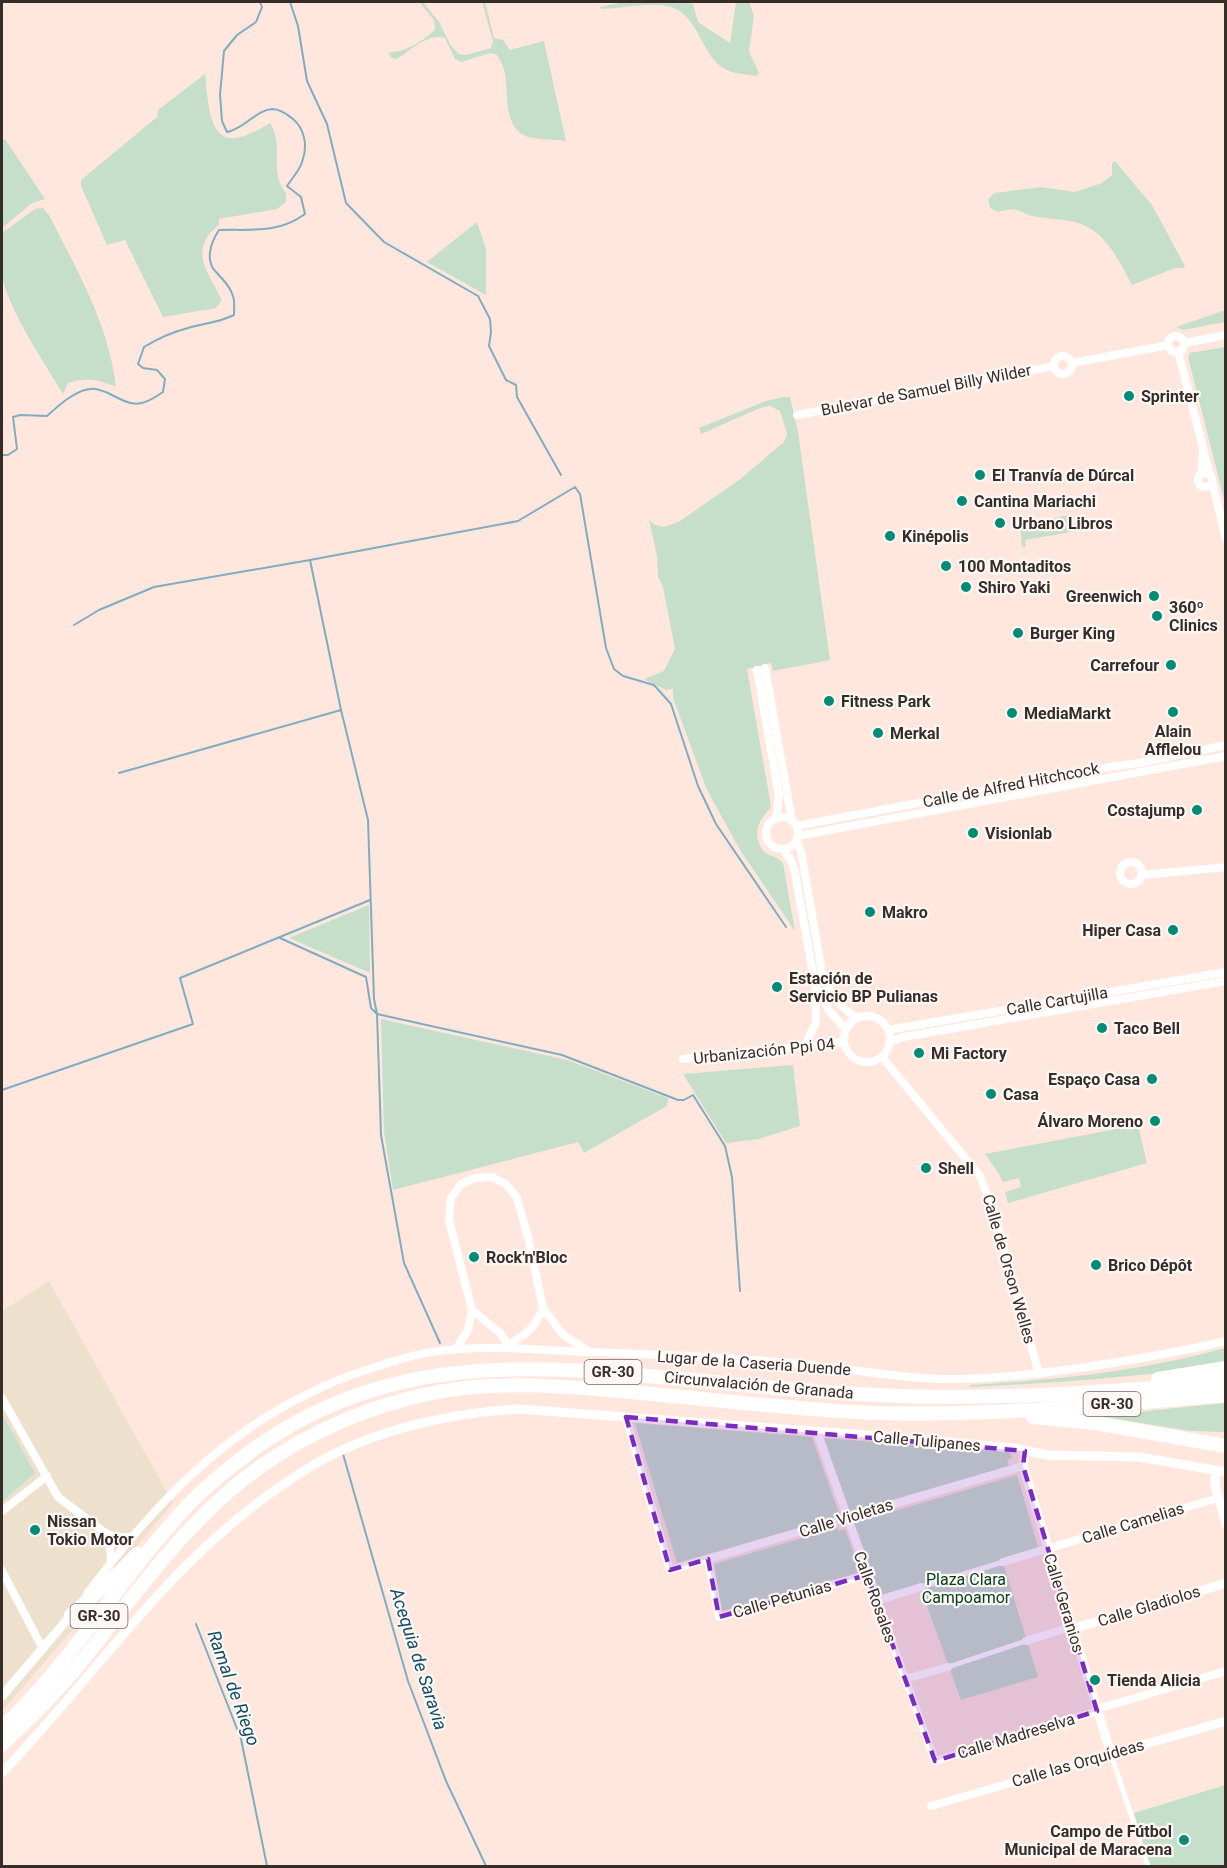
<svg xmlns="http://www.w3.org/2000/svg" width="1227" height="1868" font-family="Roboto,sans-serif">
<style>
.industrial{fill:#ede1cd}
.green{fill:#c5dfca}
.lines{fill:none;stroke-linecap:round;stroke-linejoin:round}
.stream{stroke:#80acc1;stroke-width:2}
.pedestrian{stroke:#fff;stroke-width:5}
.minor{stroke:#fff;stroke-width:8}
.tertiary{stroke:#fff;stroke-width:9}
.motorway{stroke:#fff;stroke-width:14}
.marked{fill:#7b2cbf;fill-opacity:0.2;stroke:#7b2cbf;stroke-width:4.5;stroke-dasharray:12 8;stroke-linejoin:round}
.poi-dot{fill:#008c74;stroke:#fdf8f6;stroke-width:2}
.labels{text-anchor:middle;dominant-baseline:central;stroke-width:4.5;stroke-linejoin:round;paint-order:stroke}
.shield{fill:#fdf8f6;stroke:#726a66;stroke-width:1.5}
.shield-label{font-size:15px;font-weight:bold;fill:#362d29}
.street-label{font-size:16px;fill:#362d29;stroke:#fdf8f6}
.poi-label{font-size:16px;font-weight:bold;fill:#362d29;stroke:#fdf8f6;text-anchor:start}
.park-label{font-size:16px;fill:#02411c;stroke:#fdf8f6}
.water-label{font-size:18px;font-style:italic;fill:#124e64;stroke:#fdf8f6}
</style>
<rect width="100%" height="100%" fill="#ffe7dd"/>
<path class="industrial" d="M49,1281L173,1503L137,1546L70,1633L2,1711V1311Z"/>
<g class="green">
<path d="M419,2H423L439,22L451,46L459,54L466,55L491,48L493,41L482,2H485L494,38L503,40L510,50L544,41L566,141C554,139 540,140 528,137C503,130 508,91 505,73C504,67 500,61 497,55L490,53L461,62L455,59L445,38C428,33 411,50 397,59L391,58L388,52C402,54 426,40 435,29L434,20Z"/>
<path d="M623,2H686L693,4L698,22L730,43L736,2H749L754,16L749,52L759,73L756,76C746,74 734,74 725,69C702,57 699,16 671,7C650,1 623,9 601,9L600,7Z"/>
<path d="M205,74C208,94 207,147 240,137C250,135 261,128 270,123C285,146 268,171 286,193V202L277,209L219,219V225C188,249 207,271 222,300L216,308L163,317L125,240L107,245L81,186V180L157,117L158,110Z"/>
<path d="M5,139L45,199L32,203L2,228V141Z"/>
<path d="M1115,161L1152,205L1185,266L1183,268H1175L1132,285C1118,259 1105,230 1075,222C1063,219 1050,219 1038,217C1017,214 1022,205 998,212L990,208L988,199L994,193L1041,187L1075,192L1102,183L1112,175V163Z"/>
<path d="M43,208L49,215C77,270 109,325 116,387C98,379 86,377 68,383L63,394C44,362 14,318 4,284C0,267 1,249 2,233L35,209Z"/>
<path d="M477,222L486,249V295L427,262Z"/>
<path d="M1225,310V322L1183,330L1176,327Z"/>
<path d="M1225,347H1226L1225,503L1188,357L1190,353Z"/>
<path d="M783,397H790L798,432L830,660L773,671L771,663L747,669L771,806C768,812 763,816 760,822C755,831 757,847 766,853C772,857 778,857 783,863L795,931L740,850L707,790L673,698V689L666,690L644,679L664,671L675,649L663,587L658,577L657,556L649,520L655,525L664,527L680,521L739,480L784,442L787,434L780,411L770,406L760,408L701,434L699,428L766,401Z"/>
<path d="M1070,515L1072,528H1076L1077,531L1025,540L1026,547H1022L1020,524Z"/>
<path d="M369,905L370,973L289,938Z"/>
<path d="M381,1019L567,1060L668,1098L667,1106L584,1153L578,1142L393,1190L384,1132Z"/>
<path d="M793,1065L800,1126L759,1139L726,1143L683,1074Z"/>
<path d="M1138,1125L1147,1163L1008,1203L1005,1192L1021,1187L1019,1178L1003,1182L999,1174L985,1154Z"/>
<path d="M1225,1348V1364C1141,1377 1056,1383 970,1387V1385C1056,1380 1142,1371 1225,1348Z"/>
<path d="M1225,1403V1432L1191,1431L1098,1416Z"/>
<path d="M2,1414L35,1473L2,1502Z"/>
<path d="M635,1423L812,1437L840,1516L677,1563Z"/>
<path d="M824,1438L1010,1452L1012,1458L1007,1460L1009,1466L850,1512Z"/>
<path d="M1017,1475L1038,1547L1002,1559L1038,1677L961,1700L919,1584L881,1595L854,1523Z"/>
<path d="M837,1528L838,1531L845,1529L861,1572L722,1611L714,1564Z"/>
<path d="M1225,1785V1866H1150L1134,1813Z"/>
</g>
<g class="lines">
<g class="stream">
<path d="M290,2L298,26L307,81L327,124L346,203L384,242L478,296L490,319L491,332L489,346L506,380L516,385L517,397L561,475"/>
<path d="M2,455H8L17,449L13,417L20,415L47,416C58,406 74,391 90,389C95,388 103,391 108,393C133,406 139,409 163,392L165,379L157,370L143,368L138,364L144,347C157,339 173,332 188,328C204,323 218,323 234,315C234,309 235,302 233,296C230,286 224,281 217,273C204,261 211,242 219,230C250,229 278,234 305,214L301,197L287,186C292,178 300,170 302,162C308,147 305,129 293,119C287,114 279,109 272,109C256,110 244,129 227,132L222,121L220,95L224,51L237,35L256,22L262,7L260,2"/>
<path d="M74,625L99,610L154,587L310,560"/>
<path d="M119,773L341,710"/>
<path d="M280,938L366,977L371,1008L377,1014L562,1055L678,1100H684L693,1095L725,1146L732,1177L740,1291"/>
<path d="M2,1090L193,1024L180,978L370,900"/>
<path d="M440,1343L404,1263L381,1135L377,1014L374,999L368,820L341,710L310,560L518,521L575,487L580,494L606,648L614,669L623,676L654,685L671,704L698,786L716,824L786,927"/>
<path d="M343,1454L408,1681L446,1781L486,1866"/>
<path d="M196,1624L241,1739L267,1866"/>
</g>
<g class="pedestrian">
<path d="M921,1587L1003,1562"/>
<path d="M948,1667L1026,1641"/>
<path d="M1111,1754L1148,1866"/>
</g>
<g class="minor">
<circle cx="1176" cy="344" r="8"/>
<path d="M1184,343L1226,335"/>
<path d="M1178,351L1210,475"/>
<circle cx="1063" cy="365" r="9"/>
<path d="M1072,363L1169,345"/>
<path d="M797,415L1054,366"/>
<circle cx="1205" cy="480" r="7"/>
<path d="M1201,475L1203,452"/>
<path d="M1212,481L1226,539"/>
<path d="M765,668L792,821"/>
<path d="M757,670L779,796L776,818"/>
<circle cx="782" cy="833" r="16"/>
<path d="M796,826L1115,766L1140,763L1226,745"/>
<path d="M797,836L1226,756"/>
<path d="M796,841L801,851L822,972C829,993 838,1006 857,1018"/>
<path d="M783,849L792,862L795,873L815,985L830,1012L846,1029"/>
<circle cx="1131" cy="873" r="11"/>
<path d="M1142,875L1226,867"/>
<circle cx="867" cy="1039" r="23"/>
<path d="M888,1030L1226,972"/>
<path d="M890,1042L903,1037L1226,981"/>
<path d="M805,1045L816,1023L815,990"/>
<path d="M882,1057L980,1176L993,1210L1039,1374"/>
<path d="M683,1059L844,1042"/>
<path d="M472,1310L500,1333L509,1347C514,1340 519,1338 525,1334C534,1327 539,1318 543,1308"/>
<path d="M456,1349L468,1330L472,1310L449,1220L451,1198L461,1184L475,1178L492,1177L506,1184L517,1198L529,1241L543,1308L563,1335L587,1350"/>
<path d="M2,1398L58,1497L104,1532L114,1537H131"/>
<path d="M626,1417L670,1570L1023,1466"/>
<path d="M817,1432L935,1761L1097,1711"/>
<path d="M2,1511L47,1476"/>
<path d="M104,1532L110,1546L111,1562"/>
<path d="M708,1559L719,1617L867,1575"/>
<path d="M1003,1562L1218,1498"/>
<path d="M2,1571L43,1649"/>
<path d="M87,1594C163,1492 243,1411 366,1370C388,1363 410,1355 432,1352C484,1344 534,1350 586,1352C654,1354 723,1357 790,1363C839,1367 889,1377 938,1379C988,1380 1036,1374 1086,1367C1133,1360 1179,1352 1226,1341"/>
<path d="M876,1601L921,1587"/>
<path d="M1026,1641L1071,1627"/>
<path d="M905,1679L948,1667"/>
<path d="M1097,1709L1226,1671"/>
<path d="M931,1806L1111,1754"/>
</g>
<g class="tertiary">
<path d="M1025,1451L1023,1466L1111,1754L1226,1721"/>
<path d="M1216,1470L1215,1485L1226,1524"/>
<path d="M1072,1629L1226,1583"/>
<path d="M2,1696L71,1615"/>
<path d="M2,1773C95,1676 170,1560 284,1484C300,1473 316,1462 334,1454C388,1427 459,1412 519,1409L918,1439L1013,1448L1048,1455L1139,1457L1226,1472"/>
</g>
<g class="motorway">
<path d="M1158,1379L1226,1368"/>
<path d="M1033,1417L1095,1423L1226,1446"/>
<path d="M71,1615L122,1570L137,1554"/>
<path d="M2,1728C74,1661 123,1573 191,1502C210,1482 233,1465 254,1449C389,1352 535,1364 691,1380C752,1386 814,1392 876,1395C992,1401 1110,1392 1226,1382"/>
<path d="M2,1745C28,1720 54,1695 78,1666C134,1597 184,1522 257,1469C309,1432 369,1406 432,1393C497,1380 564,1386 630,1392C712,1399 794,1410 876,1413C993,1416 1109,1405 1226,1395"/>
</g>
</g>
<path class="marked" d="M626,1417L1025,1451L1023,1466L1097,1711L935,1761L867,1575L719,1617L708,1559L670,1570Z"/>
<g class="poi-dot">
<circle cx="1129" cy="396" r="6"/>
<circle cx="980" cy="475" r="6"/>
<circle cx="962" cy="501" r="6"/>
<circle cx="1000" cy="523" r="6"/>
<circle cx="890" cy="536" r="6"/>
<circle cx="946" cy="566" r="6"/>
<circle cx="966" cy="587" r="6"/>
<circle cx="1154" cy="596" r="6"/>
<circle cx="1157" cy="616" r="6"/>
<circle cx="1018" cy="633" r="6"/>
<circle cx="1171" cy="665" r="6"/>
<circle cx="829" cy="701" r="6"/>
<circle cx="1173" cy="712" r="6"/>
<circle cx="1012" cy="713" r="6"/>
<circle cx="878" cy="733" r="6"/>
<circle cx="1197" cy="810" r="6"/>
<circle cx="973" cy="833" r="6"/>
<circle cx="870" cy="912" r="6"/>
<circle cx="1173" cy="930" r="6"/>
<circle cx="777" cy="987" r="6"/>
<circle cx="1102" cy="1028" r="6"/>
<circle cx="919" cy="1053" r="6"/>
<circle cx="1152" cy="1079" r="6"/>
<circle cx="991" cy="1094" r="6"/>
<circle cx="1155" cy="1121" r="6"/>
<circle cx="926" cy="1168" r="6"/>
<circle cx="474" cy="1257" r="6"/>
<circle cx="1096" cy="1265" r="6"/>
<circle cx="35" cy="1530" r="6"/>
<circle cx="1095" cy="1680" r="6"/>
<circle cx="1184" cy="1840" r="6"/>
</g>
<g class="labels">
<g class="shield">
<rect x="584.5" y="1360" width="57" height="24" rx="4.5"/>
<rect x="1083.5" y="1392" width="57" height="24" rx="4.5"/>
<rect x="70.5" y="1604" width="57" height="24" rx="4.5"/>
</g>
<g class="shield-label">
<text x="613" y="1372">GR-30</text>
<text x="1112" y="1404">GR-30</text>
<text x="99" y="1616">GR-30</text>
</g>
<g class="street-label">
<text transform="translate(926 390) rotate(-11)">Bulevar de Samuel Billy Wilder</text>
<text transform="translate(1011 785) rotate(-11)">Calle de Alfred Hitchcock</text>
<text transform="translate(1057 1001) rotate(-10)">Calle Cartujilla</text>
<text transform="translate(764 1051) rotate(-6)">Urbanización Ppi 04</text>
<text transform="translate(1009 1269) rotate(74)">Calle de Orson Welles</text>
<text transform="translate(754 1363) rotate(4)">Lugar de la Caseria Duende</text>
<text transform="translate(759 1385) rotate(5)">Circunvalación de Granada</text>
<text transform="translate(927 1441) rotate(5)">Calle Tulipanes</text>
<text transform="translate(846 1518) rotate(-17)">Calle Violetas</text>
<text transform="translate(1133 1523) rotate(-17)">Calle Camelias</text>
<text transform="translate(875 1597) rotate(70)">Calle Rosales</text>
<text transform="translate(782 1599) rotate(-16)">Calle Petunias</text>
<text transform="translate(1064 1603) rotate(73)">Calle Geranios</text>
<text transform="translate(1149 1606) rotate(-17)">Calle Gladiolos</text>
<text transform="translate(1016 1736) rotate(-17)">Calle Madreselva</text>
<text transform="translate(1078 1763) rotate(-16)">Calle las Orquídeas</text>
</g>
<g class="poi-label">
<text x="1141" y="396">Sprinter</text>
<text x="992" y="475">El Tranvía de Dúrcal</text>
<text x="974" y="501">Cantina Mariachi</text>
<text x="1012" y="523">Urbano Libros</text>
<text x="902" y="536">Kinépolis</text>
<text x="958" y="566">100 Montaditos</text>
<text x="978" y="587">Shiro Yaki</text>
<text x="1142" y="596" text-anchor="end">Greenwich</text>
<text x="1169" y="607">360º<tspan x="1169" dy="18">Clinics</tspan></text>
<text x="1030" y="633">Burger King</text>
<text x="1159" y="665" text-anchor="end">Carrefour</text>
<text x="841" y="701">Fitness Park</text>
<text x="1024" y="713">MediaMarkt</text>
<text x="1173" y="731" text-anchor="middle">Alain<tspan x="1173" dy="18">Afflelou</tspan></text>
<text x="890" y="733">Merkal</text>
<text x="1185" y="810" text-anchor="end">Costajump</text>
<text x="985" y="833">Visionlab</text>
<text x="882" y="912">Makro</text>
<text x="1161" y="930" text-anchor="end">Hiper Casa</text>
<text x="789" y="978">Estación de<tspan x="789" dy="18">Servicio BP Pulianas</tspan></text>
<text x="1114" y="1028">Taco Bell</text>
<text x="931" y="1053">Mi Factory</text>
<text x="1140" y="1079" text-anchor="end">Espaço Casa</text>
<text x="1003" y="1094">Casa</text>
<text x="1143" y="1121" text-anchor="end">Álvaro Moreno</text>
<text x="938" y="1168">Shell</text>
<text x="486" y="1257">Rock'n'Bloc</text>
<text x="1108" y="1265">Brico Dépôt</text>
<text x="47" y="1521">Nissan<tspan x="47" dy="18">Tokio Motor</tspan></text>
<text x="1107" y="1680">Tienda Alicia</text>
<text x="1172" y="1831" text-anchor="end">Campo de Fútbol<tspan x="1172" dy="18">Municipal de Maracena</tspan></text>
</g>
<g class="park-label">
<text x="966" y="1579">Plaza Clara<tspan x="966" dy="18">Campoamor</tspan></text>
</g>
<g class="water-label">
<text transform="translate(419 1659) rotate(72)">Acequia de Saravia</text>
<text transform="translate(234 1688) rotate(70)">Ramal de Riego</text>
</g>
</g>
<rect width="1227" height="1868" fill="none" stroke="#362d29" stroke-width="6"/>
</svg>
